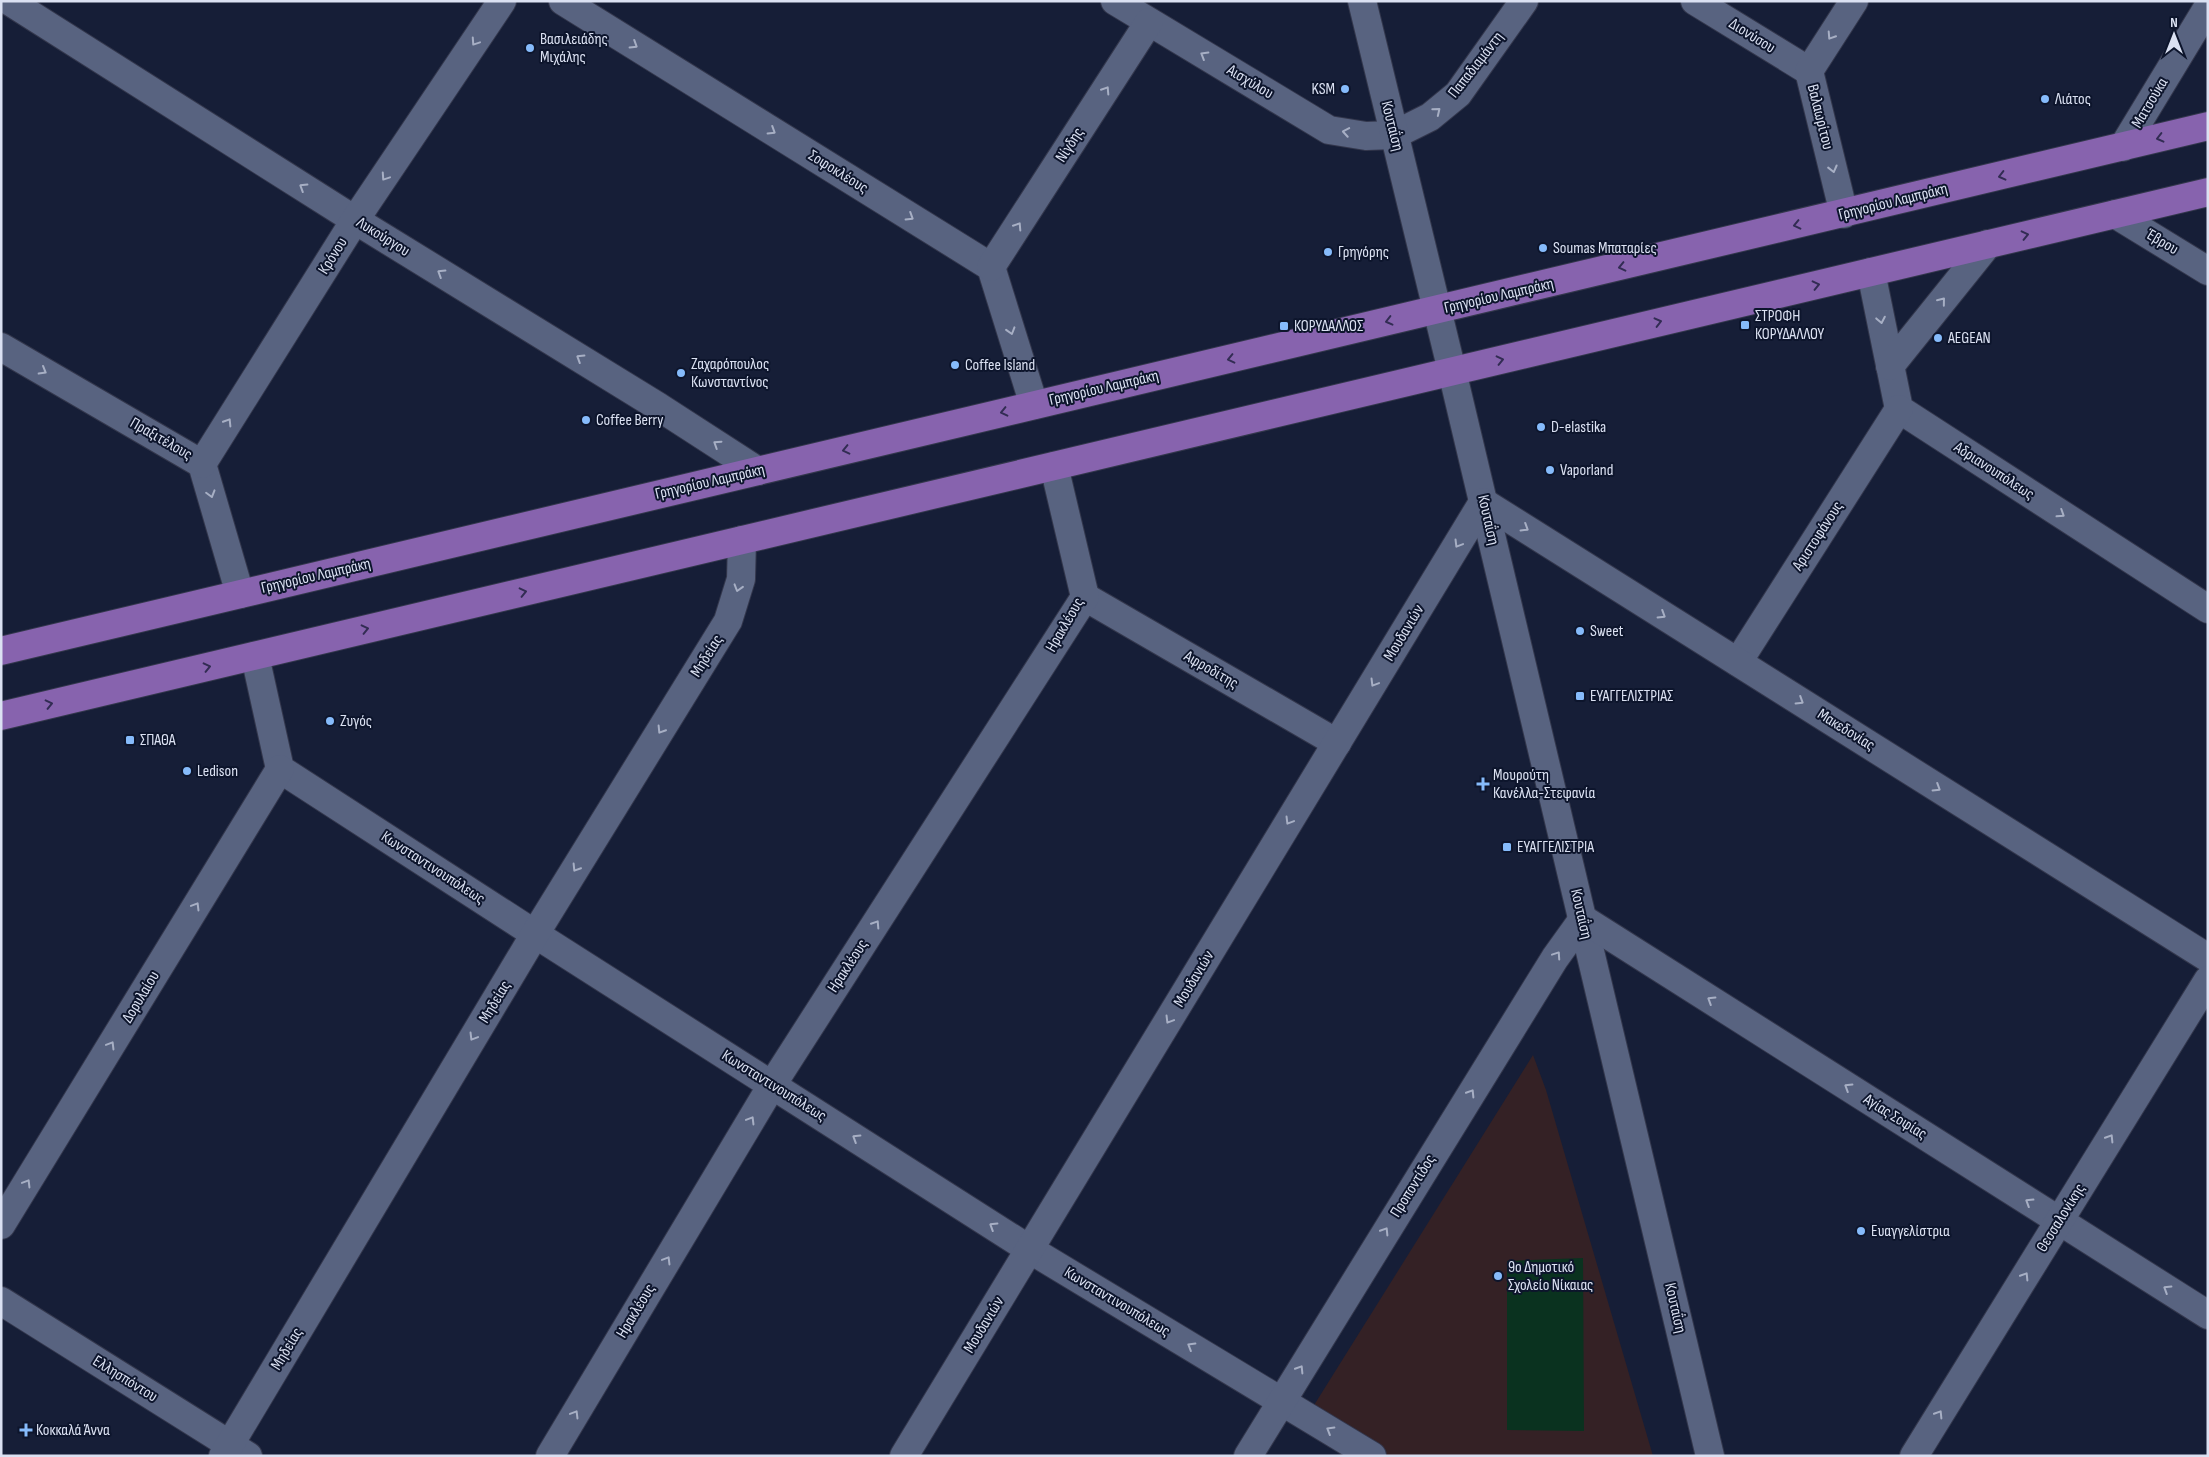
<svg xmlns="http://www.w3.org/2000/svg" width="2209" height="1457" font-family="'Sofia Sans Condensed',sans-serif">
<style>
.education{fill:#342125}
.green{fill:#0a321f}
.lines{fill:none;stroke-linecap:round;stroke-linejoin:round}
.minor-casing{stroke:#33374c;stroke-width:30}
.major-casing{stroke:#33374c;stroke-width:30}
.minor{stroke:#586380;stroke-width:28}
.major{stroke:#8763ae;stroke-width:28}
.oneway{stroke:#a7afc4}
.oneway2{stroke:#322c53}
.poi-dot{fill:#86bbfb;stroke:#0d152c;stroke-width:2}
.labels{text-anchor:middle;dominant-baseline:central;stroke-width:4;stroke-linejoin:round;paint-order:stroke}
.street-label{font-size:16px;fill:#dbe1f2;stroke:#0d152c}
.poi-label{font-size:16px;fill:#dbe1f2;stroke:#0d152c;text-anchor:start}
</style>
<rect width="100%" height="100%" fill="#161e37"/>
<path class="education" d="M1533,1055L1546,1090L1653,1456H1388L1311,1410Z"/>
<path class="green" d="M1583,1258L1584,1431L1507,1430V1261Z"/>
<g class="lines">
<defs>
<g id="minor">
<path d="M9,1L355,220L659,407L758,471"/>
<path d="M563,1L991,267L1034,405"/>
<path d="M1115,1L1329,130L1366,136L1394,135L1430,117L1458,94L1524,1"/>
<path d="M1362,1L1452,371L1710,1456"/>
<path d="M1695,1L1809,71"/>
<path d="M2123,147L2208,7"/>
<path d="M1844,214L1809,71L1854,1"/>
<path d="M2115,214L2208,271"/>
<path d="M991,267L1149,22"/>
<path d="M1871,272L1899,409L2208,609"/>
<path d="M1,347L202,464L240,594"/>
<path d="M1890,366L1988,244"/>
<path d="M202,464L355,220L502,1"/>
<path d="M1085,597L1337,743"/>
<path d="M255,656L280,769L535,934L1029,1249L1372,1456"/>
<path d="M1738,662L1899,409"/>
<path d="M1,1225L280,769"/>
<path d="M1,1301L248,1456"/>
<path d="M223,1456L535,934L728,621L741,579L742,540"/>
<path d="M550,1456L772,1085L1085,597L1054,466"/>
<path d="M904,1456L1483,502L2208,958"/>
<path d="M1248,1456L1555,958L1583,919L2208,1315"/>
<path d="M1914,1456L2208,980"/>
</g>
<g id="major">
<path d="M1,651L2208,126"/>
<path d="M1,716L2208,192"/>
</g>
</defs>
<use href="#minor" class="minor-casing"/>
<use href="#major" class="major-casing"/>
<use href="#minor" class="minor"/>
<use href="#major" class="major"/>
</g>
<defs><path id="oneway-chevron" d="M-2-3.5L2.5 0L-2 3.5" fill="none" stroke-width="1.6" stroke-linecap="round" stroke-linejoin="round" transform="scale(1.25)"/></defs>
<g class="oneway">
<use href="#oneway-chevron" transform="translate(1831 36) rotate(123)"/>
<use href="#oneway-chevron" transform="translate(475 42) rotate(124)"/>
<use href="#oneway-chevron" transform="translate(634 45) rotate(32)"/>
<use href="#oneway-chevron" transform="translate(1204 55) rotate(-149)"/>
<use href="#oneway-chevron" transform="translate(1106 90) rotate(-57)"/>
<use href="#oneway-chevron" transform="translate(1437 111) rotate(-39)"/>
<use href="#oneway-chevron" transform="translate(772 131) rotate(32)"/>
<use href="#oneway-chevron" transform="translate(1346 132) rotate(-170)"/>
<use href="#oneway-chevron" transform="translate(1833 169) rotate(76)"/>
<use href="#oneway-chevron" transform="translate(385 177) rotate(124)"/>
<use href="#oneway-chevron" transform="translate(303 187) rotate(-148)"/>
<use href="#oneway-chevron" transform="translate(910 217) rotate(32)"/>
<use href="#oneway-chevron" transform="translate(1018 226) rotate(-57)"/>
<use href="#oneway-chevron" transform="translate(441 273) rotate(-148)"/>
<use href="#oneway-chevron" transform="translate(1942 301) rotate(-51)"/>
<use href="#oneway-chevron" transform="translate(1881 320) rotate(79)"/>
<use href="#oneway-chevron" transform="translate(1011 331) rotate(73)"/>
<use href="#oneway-chevron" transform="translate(580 358) rotate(-148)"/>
<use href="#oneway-chevron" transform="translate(43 371) rotate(30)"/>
<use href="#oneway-chevron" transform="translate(228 422) rotate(-58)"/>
<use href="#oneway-chevron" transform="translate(717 444) rotate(-147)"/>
<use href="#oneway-chevron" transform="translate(211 494) rotate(74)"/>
<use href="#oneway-chevron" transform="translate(2061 514) rotate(33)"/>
<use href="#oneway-chevron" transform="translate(1525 528) rotate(32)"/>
<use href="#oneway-chevron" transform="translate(1458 544) rotate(121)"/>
<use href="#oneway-chevron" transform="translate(738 588) rotate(107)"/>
<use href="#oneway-chevron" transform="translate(1662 615) rotate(32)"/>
<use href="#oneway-chevron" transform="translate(1374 683) rotate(121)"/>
<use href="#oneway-chevron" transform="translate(1800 701) rotate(32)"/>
<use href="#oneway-chevron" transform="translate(661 730) rotate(122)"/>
<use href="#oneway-chevron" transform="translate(1937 788) rotate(32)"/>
<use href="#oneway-chevron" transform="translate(1289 821) rotate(121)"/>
<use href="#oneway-chevron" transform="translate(576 868) rotate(122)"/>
<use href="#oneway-chevron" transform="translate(196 906) rotate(-59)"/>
<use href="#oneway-chevron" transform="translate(876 924) rotate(-57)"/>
<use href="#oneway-chevron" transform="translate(1557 955) rotate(-56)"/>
<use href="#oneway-chevron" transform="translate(1711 1000) rotate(-148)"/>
<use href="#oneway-chevron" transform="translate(1169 1020) rotate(121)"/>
<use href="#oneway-chevron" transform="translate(473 1037) rotate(121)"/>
<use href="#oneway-chevron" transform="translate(111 1045) rotate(-59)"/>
<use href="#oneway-chevron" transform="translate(1848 1087) rotate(-148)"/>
<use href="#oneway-chevron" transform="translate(1471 1093) rotate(-58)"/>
<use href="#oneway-chevron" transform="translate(751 1120) rotate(-59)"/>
<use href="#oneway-chevron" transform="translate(856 1138) rotate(-148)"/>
<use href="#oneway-chevron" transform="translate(2110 1138) rotate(-58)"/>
<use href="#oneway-chevron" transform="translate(27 1183) rotate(-59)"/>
<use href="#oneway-chevron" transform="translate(2029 1202) rotate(-148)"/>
<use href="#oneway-chevron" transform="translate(993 1226) rotate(-148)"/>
<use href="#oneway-chevron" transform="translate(1385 1231) rotate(-58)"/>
<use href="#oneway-chevron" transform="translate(667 1260) rotate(-59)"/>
<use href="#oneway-chevron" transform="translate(2025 1276) rotate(-58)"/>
<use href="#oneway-chevron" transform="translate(2167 1289) rotate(-148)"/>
<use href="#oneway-chevron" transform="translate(1191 1346) rotate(-149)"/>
<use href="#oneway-chevron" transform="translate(1300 1369) rotate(-58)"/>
<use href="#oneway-chevron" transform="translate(575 1414) rotate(-59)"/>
<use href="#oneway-chevron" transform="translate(1939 1414) rotate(-58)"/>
<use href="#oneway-chevron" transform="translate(1330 1430) rotate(-149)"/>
</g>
<g class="oneway2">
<use href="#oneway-chevron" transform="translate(2160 138) rotate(166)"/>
<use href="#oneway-chevron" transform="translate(2002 176) rotate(166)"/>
<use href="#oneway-chevron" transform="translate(1797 225) rotate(167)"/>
<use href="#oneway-chevron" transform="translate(2025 235) rotate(-13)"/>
<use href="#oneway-chevron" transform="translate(1622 267) rotate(167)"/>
<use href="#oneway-chevron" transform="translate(1816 285) rotate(-13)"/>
<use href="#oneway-chevron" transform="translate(1389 321) rotate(166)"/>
<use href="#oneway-chevron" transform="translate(1658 322) rotate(-14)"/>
<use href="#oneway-chevron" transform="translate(1231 359) rotate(167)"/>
<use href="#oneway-chevron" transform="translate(1500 360) rotate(-13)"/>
<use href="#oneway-chevron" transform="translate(1004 412) rotate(167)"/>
<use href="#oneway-chevron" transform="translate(846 450) rotate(167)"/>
<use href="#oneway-chevron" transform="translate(523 592) rotate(-13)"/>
<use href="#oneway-chevron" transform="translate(365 629) rotate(-13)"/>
<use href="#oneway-chevron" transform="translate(207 667) rotate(-13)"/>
<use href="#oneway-chevron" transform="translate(49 704) rotate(-13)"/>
</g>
<g class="poi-dot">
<circle cx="530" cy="48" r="5"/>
<circle cx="1345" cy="89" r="5"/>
<circle cx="2045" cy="99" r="5"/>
<circle cx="1543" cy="248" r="5"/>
<circle cx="1328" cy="252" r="5"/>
<rect x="1740" y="320" width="10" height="10" rx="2.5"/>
<rect x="1279" y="321" width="10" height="10" rx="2.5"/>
<circle cx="1938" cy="338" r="5"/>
<circle cx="955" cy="365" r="5"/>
<circle cx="681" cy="373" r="5"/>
<circle cx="586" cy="420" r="5"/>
<circle cx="1541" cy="427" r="5"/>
<circle cx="1550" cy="470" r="5"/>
<circle cx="1580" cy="631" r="5"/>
<rect x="1575" y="691" width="10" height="10" rx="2.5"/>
<circle cx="330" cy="721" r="5"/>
<rect x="125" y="735" width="10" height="10" rx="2.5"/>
<circle cx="187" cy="771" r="5"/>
<path d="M1480.5 776.5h5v5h5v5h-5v5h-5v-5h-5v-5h5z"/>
<rect x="1502" y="842" width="10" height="10" rx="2.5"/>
<circle cx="1861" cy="1231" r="5"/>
<circle cx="1498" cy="1276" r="5"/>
<path d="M23.5 1422.5h5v5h5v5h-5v5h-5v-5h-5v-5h5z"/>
</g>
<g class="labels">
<g class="street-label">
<text transform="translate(1752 36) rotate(32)">Διονύσου</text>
<text transform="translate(1476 65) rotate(-52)">Παπαδιαμάντη</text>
<text transform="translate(1250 82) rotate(31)">Αισχύλου</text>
<text transform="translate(2150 103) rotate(-59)">Ματσούκα</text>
<text transform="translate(1820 117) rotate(76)">Βαλαωρίτου</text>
<text transform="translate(1392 126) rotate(76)">Κουταΐση</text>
<text transform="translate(1070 145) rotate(-57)">Νίγδης</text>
<text transform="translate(838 172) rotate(32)">Σοφοκλέους</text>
<text transform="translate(1893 202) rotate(-14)">Γρηγορίου Λαμπράκη</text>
<text transform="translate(383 237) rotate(32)">Λυκούργου</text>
<text transform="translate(2162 242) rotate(31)">Έβρου</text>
<text transform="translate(333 256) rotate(-58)">Κρόνου</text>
<text transform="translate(1499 296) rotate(-13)">Γρηγορίου Λαμπράκη</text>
<text transform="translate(1104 388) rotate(-13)">Γρηγορίου Λαμπράκη</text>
<text transform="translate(161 439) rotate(30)">Πραξιτέλους</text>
<text transform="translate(1994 471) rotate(33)">Αδριανουπόλεως</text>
<text transform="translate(710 482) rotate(-13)">Γρηγορίου Λαμπράκη</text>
<text transform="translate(1488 520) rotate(77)">Κουταΐση</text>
<text transform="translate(1818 536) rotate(-57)">Αριστοφάνους</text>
<text transform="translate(316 576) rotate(-13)">Γρηγορίου Λαμπράκη</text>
<text transform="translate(1065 625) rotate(-60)">Ηρακλέους</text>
<text transform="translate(1404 633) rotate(-59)">Μουδανιών</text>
<text transform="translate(707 656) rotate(-58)">Μηδείας</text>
<text transform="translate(1211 670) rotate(30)">Αφροδίτης</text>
<text transform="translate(1846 730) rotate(32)">Μακεδονίας</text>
<text transform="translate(433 868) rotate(33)">Κωνσταντινουπόλεως</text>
<text transform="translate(1581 914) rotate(77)">Κουταΐση</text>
<text transform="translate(848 966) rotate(-57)">Ηρακλέους</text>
<text transform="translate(1194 979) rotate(-59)">Μουδανιών</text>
<text transform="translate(141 997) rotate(-59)">Δορυλαίου</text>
<text transform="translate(495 1002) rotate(-59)">Μηδείας</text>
<text transform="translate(774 1086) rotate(32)">Κωνσταντινουπόλεως</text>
<text transform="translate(1895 1117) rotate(32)">Αγίας Σοφίας</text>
<text transform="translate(1413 1186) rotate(-58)">Προποντίδος</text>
<text transform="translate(2061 1218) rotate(-58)">Θεσσαλονίκης</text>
<text transform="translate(1117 1302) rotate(31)">Κωνσταντινουπόλεως</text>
<text transform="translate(1675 1308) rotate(77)">Κουταΐση</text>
<text transform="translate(636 1311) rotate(-59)">Ηρακλέους</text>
<text transform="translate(984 1325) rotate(-59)">Μουδανιών</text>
<text transform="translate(287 1349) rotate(-59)">Μηδείας</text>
<text transform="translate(125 1379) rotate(32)">Ελλησπόντου</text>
</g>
<g class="poi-label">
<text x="540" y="39">Βασιλειάδης<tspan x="540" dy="18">Μιχάλης</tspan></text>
<text x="1335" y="89" text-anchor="end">KSM</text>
<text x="2055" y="99">Λιάτος</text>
<text x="1553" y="248">Soumas Μπαταρίες</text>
<text x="1338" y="252">Γρηγόρης</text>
<text x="1755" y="316">ΣΤΡΟΦΗ<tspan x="1755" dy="18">ΚΟΡΥΔΑΛΛΟΥ</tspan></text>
<text x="1294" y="326">ΚΟΡΥΔΑΛΛΟΣ</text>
<text x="1948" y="338">AEGEAN</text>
<text x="691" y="364">Ζαχαρόπουλος<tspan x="691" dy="18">Κωνσταντίνος</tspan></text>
<text x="965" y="365">Coffee Island</text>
<text x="596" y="420">Coffee Berry</text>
<text x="1551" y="427">D-elastika</text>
<text x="1560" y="470">Vaporland</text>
<text x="1590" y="631">Sweet</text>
<text x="1590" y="696">ΕΥΑΓΓΕΛΙΣΤΡΙΑΣ</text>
<text x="340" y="721">Ζυγός</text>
<text x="140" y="740">ΣΠΑΘΑ</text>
<text x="197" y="771">Ledison</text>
<text x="1493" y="775">Μουρούτη<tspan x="1493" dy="18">Κανέλλα-Στεφανία</tspan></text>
<text x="1517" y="847">ΕΥΑΓΓΕΛΙΣΤΡΙΑ</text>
<text x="1871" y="1231">Ευαγγελίστρια</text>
<text x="1508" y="1267">9o Δημοτικό<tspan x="1508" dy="18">Σχολείο Νίκαιας</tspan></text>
<text x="36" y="1430">Κοκκαλά Άννα</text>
</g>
</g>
<rect width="2209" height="1457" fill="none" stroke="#dbe1f2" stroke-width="5"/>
<g transform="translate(2174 35)" stroke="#0d152c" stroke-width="4" paint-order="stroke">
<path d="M0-4L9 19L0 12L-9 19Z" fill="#dbe1f2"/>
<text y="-8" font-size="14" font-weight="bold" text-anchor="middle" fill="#dbe1f2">N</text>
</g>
</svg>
